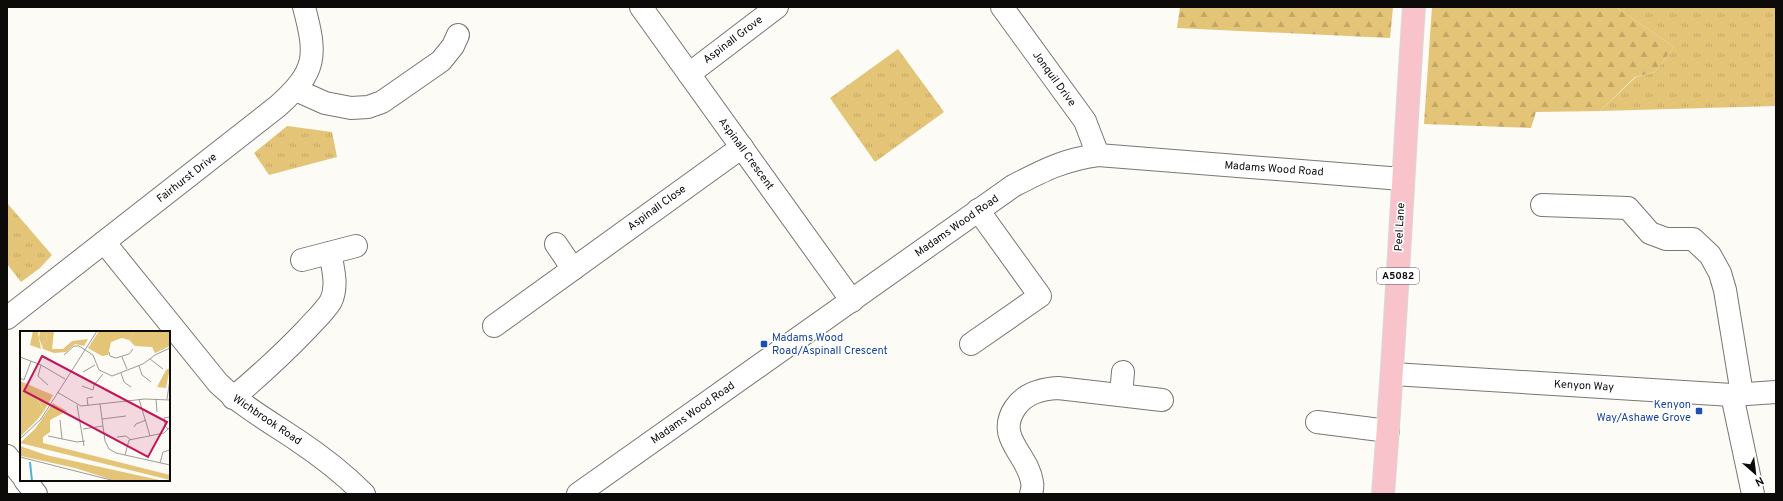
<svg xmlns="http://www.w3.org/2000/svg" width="1783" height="501" font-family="Overpass,sans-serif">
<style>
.grass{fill:url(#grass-tufts)}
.forest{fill:url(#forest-firs)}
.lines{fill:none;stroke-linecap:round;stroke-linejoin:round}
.minor-casing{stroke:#787773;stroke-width:24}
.major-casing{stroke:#d8d8d8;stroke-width:24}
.minor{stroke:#fff;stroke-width:22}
.major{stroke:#f8c3ca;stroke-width:22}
.transit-dot{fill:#1a4fb4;stroke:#fff;stroke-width:1.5}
.labels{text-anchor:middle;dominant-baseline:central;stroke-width:3.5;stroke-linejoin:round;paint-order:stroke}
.shield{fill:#fff;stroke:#555454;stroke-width:1}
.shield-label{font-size:10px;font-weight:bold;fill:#0c0b0a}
.street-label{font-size:11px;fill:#0c0b0a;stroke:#fff}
.transit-label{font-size:11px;fill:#164399;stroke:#fff;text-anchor:start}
.inset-river{fill:none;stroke:#4db3d1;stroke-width:2}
.inset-road{fill:none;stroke:#9c9b98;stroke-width:1}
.view{fill:#c2185b;fill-opacity:0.15;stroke:#c2185b;stroke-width:2}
.inset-edge{fill:none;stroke:#0c0b0a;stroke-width:2}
</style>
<defs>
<pattern id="grass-tufts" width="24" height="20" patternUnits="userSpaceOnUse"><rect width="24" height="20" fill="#e4c477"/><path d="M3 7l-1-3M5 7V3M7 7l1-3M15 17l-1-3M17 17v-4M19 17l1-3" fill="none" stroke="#c2a766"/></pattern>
<pattern id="forest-firs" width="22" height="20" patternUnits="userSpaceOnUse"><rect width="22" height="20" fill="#e4c477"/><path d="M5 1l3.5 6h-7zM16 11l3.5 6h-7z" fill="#c2a766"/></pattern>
</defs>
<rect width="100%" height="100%" fill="#fcfbf6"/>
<g class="grass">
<path d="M1616,7H1776V106L1600,111L1636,77L1655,72L1674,47Z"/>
<path d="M898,49L944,112L875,162L830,98Z"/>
<path d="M287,126L332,132L337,157L269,175L254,153Z"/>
<path d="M7,203L52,255L40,268L21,282L7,264Z"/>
</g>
<g class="forest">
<path d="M1180,7H1393L1390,38L1177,28Z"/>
<path d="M1432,7H1616L1674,47L1655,72L1635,77L1600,111L1536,112L1531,128L1424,124Z"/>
</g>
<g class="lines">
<defs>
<g id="minor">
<path d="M641,7L852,301"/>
<path d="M1002,7L1085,121L1098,155"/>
<path d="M689,74L777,7"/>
<path d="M296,90L325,103L351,108L368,107L382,102L441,61L453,46L458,35"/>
<path d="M1542,205L1628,208L1650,233L1666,239H1693L1710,255L1720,273L1725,290L1742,394"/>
<path d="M104,242L218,383C242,406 270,422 297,440C321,456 344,474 364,494"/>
<path d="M556,244L573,269"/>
<path d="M302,260L356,246"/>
<path d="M7,318L278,106C317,71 317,56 304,7"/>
<path d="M494,326L742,147"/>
<path d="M971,344L1040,296L978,210"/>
<path d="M1393,374L1732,395L1776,392"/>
<path d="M1121,395L1123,372"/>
<path d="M1732,395L1753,494"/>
<path d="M233,398C259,376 284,353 307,329C315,320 325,311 331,301C338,286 333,268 330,253"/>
<path d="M1317,422L1388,431"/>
<path d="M7,456L21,474"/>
<path d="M25,480L36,494"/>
<path d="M578,494L1013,186C1044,170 1063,160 1098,155L1402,179"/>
<path d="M1031,494C1032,490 1033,485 1032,482C1028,454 995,438 1015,408C1025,393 1041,389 1058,388L1162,400"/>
</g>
<path id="major" d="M1383,494C1396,332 1403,169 1414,7"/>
</defs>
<use href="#minor" class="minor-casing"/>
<use href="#major" class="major-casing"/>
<use href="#minor" class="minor"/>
<use href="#major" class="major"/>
</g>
<g class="transit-dot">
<rect x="760" y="340" width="8" height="8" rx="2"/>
<rect x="1695" y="407" width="8" height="8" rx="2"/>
</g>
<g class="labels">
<rect class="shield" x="1377" y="268" width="42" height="16" rx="3"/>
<g class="shield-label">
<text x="1398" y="276">A5082</text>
</g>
<g class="street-label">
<text transform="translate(733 40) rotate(-37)">Aspinall Grove</text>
<text transform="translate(1054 79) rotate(54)">Jonquil Drive</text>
<text transform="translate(746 154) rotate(54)">Aspinall Crescent</text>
<text transform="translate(1274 169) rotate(4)">Madams Wood Road</text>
<text transform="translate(187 178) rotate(-38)">Fairhurst Drive</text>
<text transform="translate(657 208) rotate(-36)">Aspinall Close</text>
<text transform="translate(957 226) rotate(-35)">Madams Wood Road</text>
<text transform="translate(1400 227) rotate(-87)">Peel Lane</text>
<text transform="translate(1584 386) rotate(3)">Kenyon Way</text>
<text transform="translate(693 413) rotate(-35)">Madams Wood Road</text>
<text transform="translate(267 420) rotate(34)">Wichbrook Road</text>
</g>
<g class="transit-label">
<text x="772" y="338">Madams Wood<tspan x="772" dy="13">Road/Aspinall Crescent</tspan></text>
<text x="1691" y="405" text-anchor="end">Kenyon<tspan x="1691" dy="13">Way/Ashawe Grove</tspan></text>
</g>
</g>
<g transform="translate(20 331)">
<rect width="150" height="150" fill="#fcfbf6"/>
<path d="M20,0H26L27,9L22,13L23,18L19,7ZM110,0H150V15L135,22L132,16L115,15L109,9L114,2ZM150,37L146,57L137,56L146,39ZM0,50L21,59L17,60L16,66L24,80L17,89L0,90Z" fill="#e4c477"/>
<path d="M13,0H20L18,2L21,18L10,14ZM26,0H34L32,18H43L52,10L68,8L64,15L55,13L46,21L34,22L23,18L22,13L27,9ZM79,0H110L114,2L109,9L102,7L91,11L88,24L82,25L68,17ZM21,59L33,64L24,80L13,60ZM33,72L47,80L30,89V101L23,106V112L150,144V149L0,112L15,98ZM10,84L17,89L0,106V90L7,89ZM0,115L26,124L144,150H96L55,137L1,125Z" fill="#e4c477"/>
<path class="inset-river" d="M10,131L12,150"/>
<path class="inset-road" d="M89,21L90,25L96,27L109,23L113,18M44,24L54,15H59L73,24L79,39L92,45L123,33L135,24L150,17M0,26L21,34L45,48M102,26L107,38M130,28L143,38M21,34L18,45L28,54M119,35L122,44L131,51M63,41L75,34M101,42L104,51L111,56M0,47L4,49L11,30M62,55L73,59L74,54L83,43M37,61L61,75L125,68L150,69M119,68L130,105M136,68L137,81M147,68L150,48M80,73L85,110L89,118L96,122L150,134M57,74L64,115M68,75L67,67L73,66M82,88L106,85M40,89L42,108M114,96L116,93L126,89M63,98L83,95M148,98L145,95L144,87L150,86M28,105L57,111L65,110M97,106L106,105L111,109M0,108L21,88L77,0M105,124L109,109L144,102L150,96M0,126L95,150M140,132L143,121L150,119"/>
<path class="view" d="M22,25L147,91L128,126L4,60Z"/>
<rect width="150" height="150" class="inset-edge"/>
</g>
<rect width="1783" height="501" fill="none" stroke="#0c0b0a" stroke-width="16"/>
<g transform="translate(1755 473) rotate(152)" stroke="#ffffff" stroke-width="3" paint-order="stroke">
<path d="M0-3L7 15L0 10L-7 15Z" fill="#0c0b0a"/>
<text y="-6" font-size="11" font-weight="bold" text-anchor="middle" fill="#0c0b0a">N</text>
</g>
</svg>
